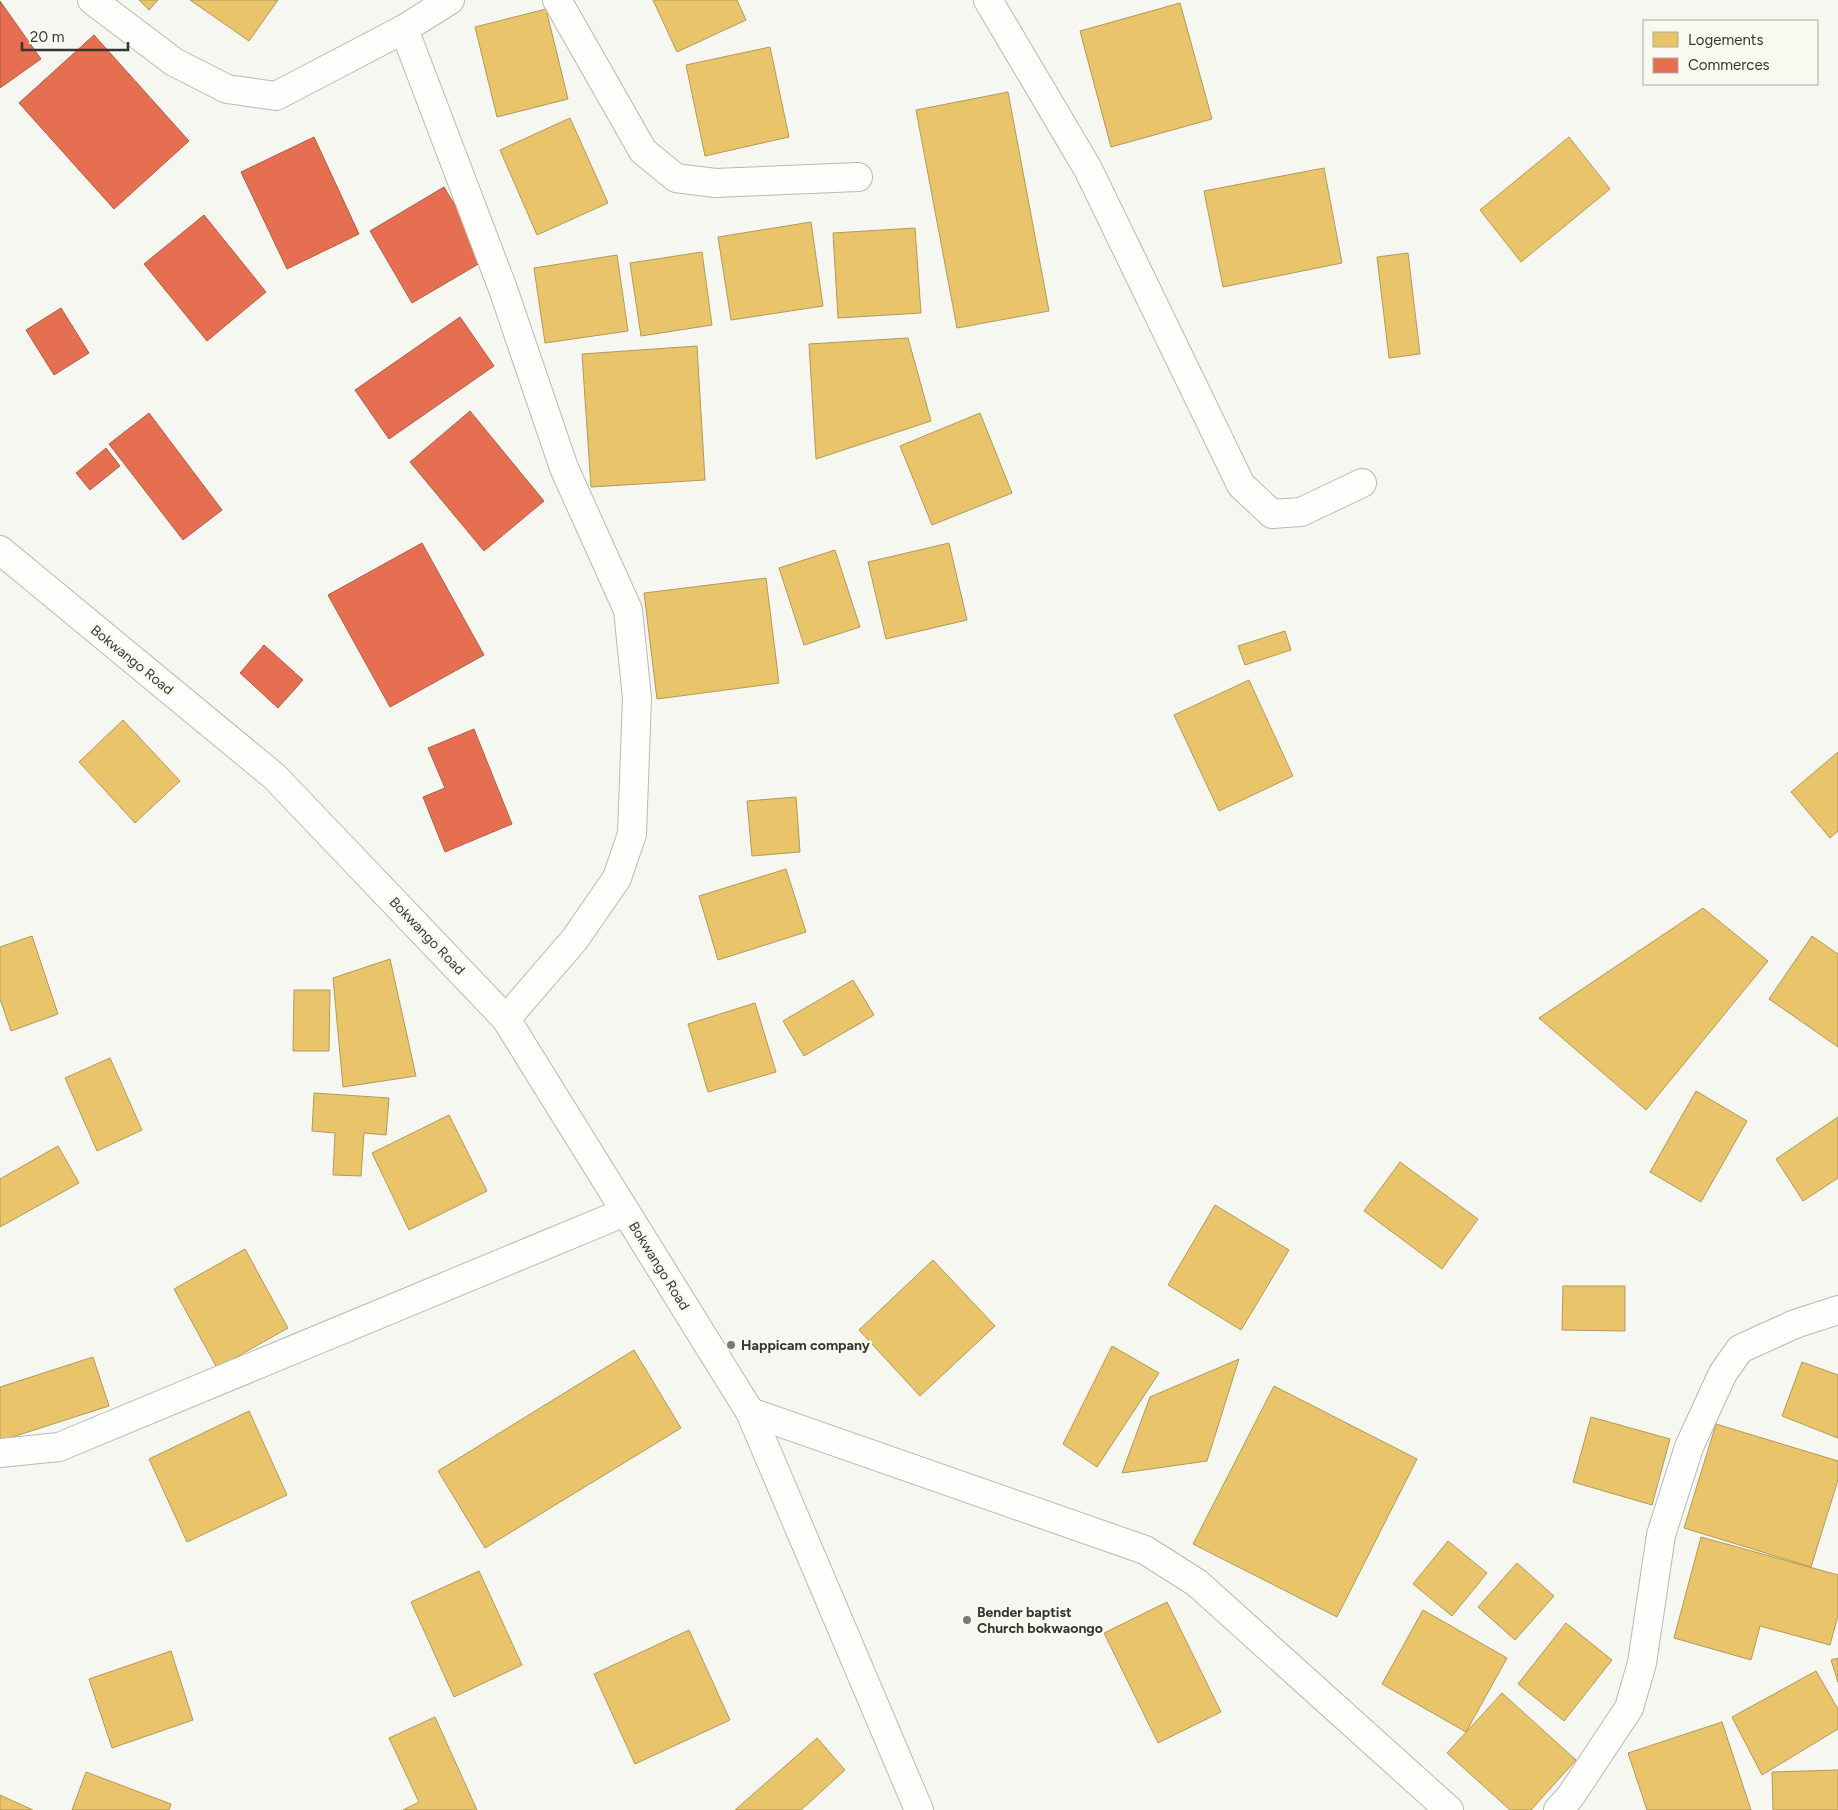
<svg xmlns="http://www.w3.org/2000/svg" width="1838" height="1810" font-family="Figtree,sans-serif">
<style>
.homes{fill:#e9c46a;stroke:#b39959}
.shops{fill:#e76f51;stroke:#b25e47}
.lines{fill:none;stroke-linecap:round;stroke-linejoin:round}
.minor-casing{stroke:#b8b9b4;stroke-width:30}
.minor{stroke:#fefefd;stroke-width:28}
.poi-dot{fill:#797975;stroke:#f9faef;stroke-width:2}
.labels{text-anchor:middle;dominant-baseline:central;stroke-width:5;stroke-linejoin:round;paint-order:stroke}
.street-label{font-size:14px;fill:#353531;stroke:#f9faef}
.poi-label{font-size:14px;font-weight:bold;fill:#353531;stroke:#f9faef;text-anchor:start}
</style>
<rect width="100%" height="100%" fill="#f7f7f2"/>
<g class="homes">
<path d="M139,0H158L149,10Z"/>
<path d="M190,0H278L249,41Z"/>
<path d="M653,0H737L746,20L677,52Z"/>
<path d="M1180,3L1212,119L1111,147L1080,31Z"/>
<path d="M546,9L568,99L497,117L475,27Z"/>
<path d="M770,47L789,137L705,156L686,65Z"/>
<path d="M1008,92L1049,311L957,328L916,110Z"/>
<path d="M570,118L608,203L537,235L500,150Z"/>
<path d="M1569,137L1610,189L1521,262L1480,210Z"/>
<path d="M1324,168L1342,263L1223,287L1204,191Z"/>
<path d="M811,222L823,306L731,320L718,237Z"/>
<path d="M915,228L921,313L838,318L833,233Z"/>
<path d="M702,252L712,325L641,336L630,263Z"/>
<path d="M1408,253L1420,354L1389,358L1377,257Z"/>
<path d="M617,255L628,331L545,343L534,268Z"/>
<path d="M908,338L931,421L816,459L809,344Z"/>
<path d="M697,346L705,480L591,487L582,354Z"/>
<path d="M980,413L1012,493L932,525L900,446Z"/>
<path d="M949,543L967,620L886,639L868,562Z"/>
<path d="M835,550L860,627L804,645L779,568Z"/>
<path d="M766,578L779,683L657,699L644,593Z"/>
<path d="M1285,631L1291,650L1245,665L1238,646Z"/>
<path d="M1249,680L1293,776L1219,811L1174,715Z"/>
<path d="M123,720L180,781L135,823L79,762Z"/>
<path d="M1838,752V831L1830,838L1791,792Z"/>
<path d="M796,797L800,852L752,856L747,801Z"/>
<path d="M786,869L806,932L718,960L699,896Z"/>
<path d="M1703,908L1768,961L1646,1110L1539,1018Z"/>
<path d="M32,936L58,1014L11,1031L0,999V947Z"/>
<path d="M1812,936L1838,954V1047L1769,999Z"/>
<path d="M390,959L416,1076L343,1087L333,978Z"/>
<path d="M853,980L874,1015L804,1056L783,1021Z"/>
<path d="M294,990H330L329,1051H293Z"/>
<path d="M755,1003L776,1072L708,1092L688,1024Z"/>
<path d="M110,1058L142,1130L97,1151L65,1078Z"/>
<path d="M1696,1091L1747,1121L1701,1202L1650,1172Z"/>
<path d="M314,1093L389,1098L386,1135L364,1133L361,1176L333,1175L335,1133L312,1131Z"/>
<path d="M449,1115L487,1191L409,1230L372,1153Z"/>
<path d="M1838,1117V1178L1803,1201L1776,1159Z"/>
<path d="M58,1146L79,1183L0,1227V1179Z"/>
<path d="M1400,1162L1478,1219L1442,1269L1364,1211Z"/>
<path d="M1215,1205L1289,1250L1241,1330L1168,1285Z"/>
<path d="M245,1249L288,1328L217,1368L174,1289Z"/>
<path d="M933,1260L995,1326L920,1396L859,1330Z"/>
<path d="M1563,1286H1625V1331L1562,1330Z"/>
<path d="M1112,1346L1159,1373L1097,1467L1063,1444Z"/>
<path d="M634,1350L681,1428L485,1548L438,1471Z"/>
<path d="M93,1357L109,1406L0,1441V1387Z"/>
<path d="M1239,1359L1207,1461L1122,1473L1150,1397Z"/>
<path d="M1802,1362L1838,1375V1438L1782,1416Z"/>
<path d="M1274,1386L1417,1459L1337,1617L1193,1544Z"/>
<path d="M249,1411L287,1495L187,1542L149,1459Z"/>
<path d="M1591,1417L1670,1439L1652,1505L1573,1482Z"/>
<path d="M1716,1424L1838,1461V1480L1811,1567L1684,1528Z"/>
<path d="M1701,1537L1838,1575V1616L1830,1645L1760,1626L1751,1660L1674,1638Z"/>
<path d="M1448,1541L1487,1573L1452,1616L1413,1584Z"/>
<path d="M1517,1563L1554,1596L1515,1640L1478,1607Z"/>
<path d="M479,1571L522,1665L454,1697L411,1602Z"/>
<path d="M1167,1602L1221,1712L1158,1743L1104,1633Z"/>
<path d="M1423,1610L1507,1658L1466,1732L1382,1684Z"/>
<path d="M1566,1623L1612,1660L1564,1721L1518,1684Z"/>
<path d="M689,1630L730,1720L635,1764L594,1674Z"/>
<path d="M171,1651L193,1720L112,1748L89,1679Z"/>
<path d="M1838,1658V1682L1831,1660Z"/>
<path d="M1816,1671L1838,1709V1729L1762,1775L1732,1717Z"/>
<path d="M1502,1693L1576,1760L1531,1810H1510L1447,1753Z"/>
<path d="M435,1717L477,1810H403L419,1802L389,1738Z"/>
<path d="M1722,1722L1751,1810H1647L1628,1753Z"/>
<path d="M817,1738L845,1770L801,1810H735Z"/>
<path d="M1838,1770V1810H1773L1772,1772Z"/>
<path d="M86,1772L171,1804L169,1810H72Z"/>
<path d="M0,1795L33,1810H0Z"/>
</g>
<g class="shops">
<path d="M0,1L41,59L0,88Z"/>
<path d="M94,35L189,141L114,209L19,103Z"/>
<path d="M314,137L359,234L287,269L241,172Z"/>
<path d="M444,187L487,259L412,303L370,231Z"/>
<path d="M204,215L266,292L207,341L144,264Z"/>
<path d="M61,308L89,353L54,375L26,330Z"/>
<path d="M460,317L494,366L389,439L355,390Z"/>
<path d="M470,411L544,501L484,551L410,462Z"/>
<path d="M149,413L222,510L183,540L109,444Z"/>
<path d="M106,448L120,466L90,490L76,473Z"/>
<path d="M422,543L484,655L390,707L328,595Z"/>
<path d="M264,645L303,680L278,708L240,673Z"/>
<path d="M474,729L512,824L445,852L423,797L445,788L428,748Z"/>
</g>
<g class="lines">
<defs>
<g id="minor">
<path d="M92,0L174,62L227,89L276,96L404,29L450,0"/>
<path d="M557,0L643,151L676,178L715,183L858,177"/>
<path d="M988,0L1088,169L1241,485L1272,514L1301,512L1362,483"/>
<path d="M404,29L503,289L564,468L628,610L637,698L632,834L617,878L575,939L506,1019"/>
<path d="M0,550L275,777L506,1019L750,1412L919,1810"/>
<path d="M750,1412L1145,1550L1197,1583L1449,1810"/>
<path d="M0,1453L59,1447L625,1212"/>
<path d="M1558,1810L1570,1797L1629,1708L1642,1663L1661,1535L1689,1447L1723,1373L1740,1349L1795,1324L1838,1310"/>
</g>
</defs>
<use href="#minor" class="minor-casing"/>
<use href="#minor" class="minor"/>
</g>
<g class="poi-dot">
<circle cx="731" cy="1345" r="5"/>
<circle cx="967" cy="1620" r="5"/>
</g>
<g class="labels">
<g class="street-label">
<text transform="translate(132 660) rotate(39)">Bokwango Road</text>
<text transform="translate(427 936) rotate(46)">Bokwango Road</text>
<text transform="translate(659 1266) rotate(58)">Bokwango Road</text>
</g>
<g class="poi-label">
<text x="741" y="1345">Happicam company</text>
<text x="977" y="1612">Bender baptist<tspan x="977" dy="16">Church bokwaongo</tspan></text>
</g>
</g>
<rect x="1643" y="20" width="175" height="65" fill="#f9faef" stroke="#ababa3"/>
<rect x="1653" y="32" width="25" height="15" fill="#e9c46a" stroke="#ababa3"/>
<text x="1688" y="45" font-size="15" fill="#353531">Logements</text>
<rect x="1653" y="58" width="25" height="15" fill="#e76f51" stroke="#ababa3"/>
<text x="1688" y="70" font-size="15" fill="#353531">Commerces</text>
<path d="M22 42v8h106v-8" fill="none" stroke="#353531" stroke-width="2.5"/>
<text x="30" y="42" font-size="15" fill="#353531" stroke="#f9faef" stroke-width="4" paint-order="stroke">20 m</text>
</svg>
